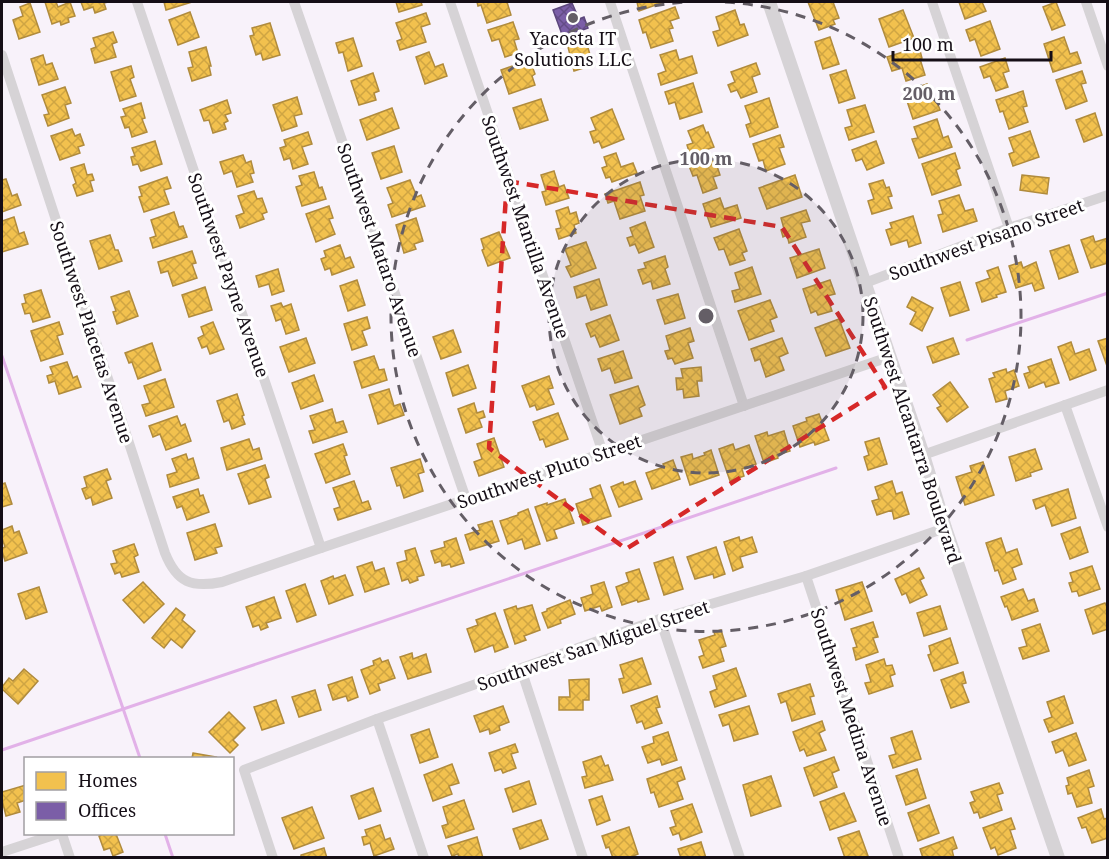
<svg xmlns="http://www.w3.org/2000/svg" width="1109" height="859" font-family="'Noto Serif',serif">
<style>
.homes{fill:url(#homes-cross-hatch);stroke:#b08b3d;stroke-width:1.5}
.offices{fill:url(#offices-cross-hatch);stroke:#5c467c;stroke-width:1.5}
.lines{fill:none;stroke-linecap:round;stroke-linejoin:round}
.stream{stroke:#e2b1e8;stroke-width:3}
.minor{stroke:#d6d3d6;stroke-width:10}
.tertiary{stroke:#d6d3d6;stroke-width:14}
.marked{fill:none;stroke:#d62828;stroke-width:4.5;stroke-dasharray:12 8;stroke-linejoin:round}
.ring{fill:none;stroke:#645e66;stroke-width:3;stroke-dasharray:10 8}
.poi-dot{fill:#645e66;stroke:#fff;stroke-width:2}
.labels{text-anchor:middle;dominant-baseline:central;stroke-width:6;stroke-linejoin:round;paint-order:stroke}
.poi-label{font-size:18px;fill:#150e16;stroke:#fff}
.street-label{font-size:18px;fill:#150e16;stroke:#fff}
.centre{fill:#645e66;stroke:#fff;stroke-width:3}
.ring-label{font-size:18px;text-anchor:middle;font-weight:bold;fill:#645e66;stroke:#fff;stroke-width:6;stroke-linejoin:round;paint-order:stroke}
</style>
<defs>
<pattern id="homes-cross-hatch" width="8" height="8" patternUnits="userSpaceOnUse" patternTransform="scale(1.5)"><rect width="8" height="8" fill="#f2c14e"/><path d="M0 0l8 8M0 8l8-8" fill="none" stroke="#cfa543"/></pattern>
<pattern id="offices-cross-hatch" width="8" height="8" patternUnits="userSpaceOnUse" patternTransform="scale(1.5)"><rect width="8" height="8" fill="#7b5ea7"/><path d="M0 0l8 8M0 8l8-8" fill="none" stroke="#644c87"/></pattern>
</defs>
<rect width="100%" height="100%" fill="#f8f2fa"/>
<g class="homes">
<path d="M45,2H56L58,7L70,2L75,16L68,18L69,22L61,25L60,21L52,24Z"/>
<path d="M81,2H108L104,3L106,9L95,13L93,7L84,10Z"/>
<path d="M164,2H192L166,10Z"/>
<path d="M396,2H421L422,5L399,12Z"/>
<path d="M477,2H507L511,15L487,23L481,5L478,6Z"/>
<path d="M637,2H664L639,11Z"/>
<path d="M808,2H833L839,18L833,20L835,24L819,30Z"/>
<path d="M959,2H982L986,11L965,19Z"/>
<path d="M1056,2L1065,25L1052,30L1043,7Z"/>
<path d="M30,3L40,32L19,39L13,20L23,16L20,7Z"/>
<path d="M675,7L679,18L670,21L673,28L669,29L673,41L651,48L646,32L643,33L639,20Z"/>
<path d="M735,10L740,25L744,24L748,35L718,46L713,32L720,30L716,17Z"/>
<path d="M903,10L914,38L889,47L879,19Z"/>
<path d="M190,12L199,37L178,45L169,20Z"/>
<path d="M426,13L430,24L421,27L426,42L400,50L397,41L402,39L396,23Z"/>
<path d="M990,21L1000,49L981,56L975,39L970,41L966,30Z"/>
<path d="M513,22L519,39L514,40L518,53L505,57L499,39L492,41L488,30Z"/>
<path d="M270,23L280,55L263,60L261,53L256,55L250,36L254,35L252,28Z"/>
<path d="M113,32L117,42L112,44L116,57L95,63L91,49L96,47L93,38Z"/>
<path d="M830,37L839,64L823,69L815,42Z"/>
<path d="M1064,37L1070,54L1077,52L1081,63L1053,72L1044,44Z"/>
<path d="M353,38L362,66L348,71L343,52L339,53L336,43Z"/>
<path d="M586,41L593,65L574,71L568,47Z"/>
<path d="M206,47L211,66H209L211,75L192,81L188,68L193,67L189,52Z"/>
<path d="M919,47L922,58L920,59L925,75L906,81L902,68L892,71L887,57Z"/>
<path d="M676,50L679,60L692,56L697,73L661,85L658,74L666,71L660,55Z"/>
<path d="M429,52L435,67L443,64L447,76L425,84L416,57Z"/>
<path d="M43,55L46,65L52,63L58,79L39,85L31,59Z"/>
<path d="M1005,58L1009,71L1003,73L1008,87L996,91L990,76L984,78L980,67Z"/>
<path d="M527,61L529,67L532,66L535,74L532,76L535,85L509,94L501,70Z"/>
<path d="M756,63L760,74L752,77L757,92L741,98L737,90L731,92L728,85L735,82L731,72Z"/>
<path d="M131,66L134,77L130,79L136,96L120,101L111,72Z"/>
<path d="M846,70L855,98L839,103L830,75Z"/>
<path d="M1082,71L1086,83L1081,84L1087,101L1066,109L1056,80Z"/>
<path d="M373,73L379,91L374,93L376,100L359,105L351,81Z"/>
<path d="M693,83L702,112L680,119L675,102L669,104L665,92Z"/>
<path d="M927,84L933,100L936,99L940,110L913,119L904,92Z"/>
<path d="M65,87L71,103L65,105L69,118L48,126L44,115L49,114L42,95Z"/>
<path d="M1023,91L1027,106L1023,107L1028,122L1009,129L1003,111L1000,112L996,100Z"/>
<path d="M297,97L302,114L294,116L297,126L282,131L273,105Z"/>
<path d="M769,98L778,127L750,137L746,125L751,123L745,106Z"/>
<path d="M541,99L548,120L520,129L513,108Z"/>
<path d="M227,100L231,113L225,115L228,121L224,123L226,129L213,133L209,120L204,121L200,110Z"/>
<path d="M141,103L145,118L142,119L147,132L132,137L129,127L125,128L121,117L126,116L123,109Z"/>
<path d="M865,105L874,132L849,140L845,128L852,126L847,110Z"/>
<path d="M392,108L399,128L367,140L360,120Z"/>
<path d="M612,109L624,139L602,148L599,141L594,143L590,132L596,130L591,118Z"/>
<path d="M1095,113L1102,135L1084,142L1076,120Z"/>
<path d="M937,119L943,138L948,136L952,147L919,158L912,139L918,138L914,127Z"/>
<path d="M703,125L706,133L708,132L714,147L690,155L687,145L693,143L688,131Z"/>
<path d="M72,129L75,136L80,134L84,145L78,147L80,153L60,160L51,136Z"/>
<path d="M1030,131L1039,157L1013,166L1009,154L1014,152L1009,138Z"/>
<path d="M308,132L312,144L302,147L308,164L293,169L290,158L284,160L280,148L286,146L284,140Z"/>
<path d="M780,135L784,147L779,148L785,164L766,171L763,160L759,161L753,144Z"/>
<path d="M155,141L162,164L141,171L138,164L133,165L131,157L135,156L132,148Z"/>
<path d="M876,141L884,163L867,170L862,159L856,161L852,150Z"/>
<path d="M394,146L402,172L381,179L372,153Z"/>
<path d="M616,153L621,167L633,163L637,173L612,182L610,177L606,178L602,168L607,166L604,157Z"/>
<path d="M955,153L960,168L956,170L961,185L932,195L922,164Z"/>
<path d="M243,155L246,163L251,161L254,173L250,174L253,182L237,187L232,171L224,174L220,162Z"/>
<path d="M714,157L720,175L713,177L717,188L703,193L697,175L693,176L689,166Z"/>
<path d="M84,164L87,175L92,174L94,180L90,181L93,191L77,196L73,185L76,183L71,168Z"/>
<path d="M554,171L559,187L564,185L569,198L546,205L542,192L546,191L541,175Z"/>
<path d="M314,172L319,188L322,187L326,199L302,206L296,187L302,185L299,176Z"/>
<path d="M795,175L802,197L767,209L759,188Z"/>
<path d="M1022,175L1049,178L1047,194L1020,190Z"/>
<path d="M167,177L171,188L164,190L169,204L144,212L139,197L142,196L139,187Z"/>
<path d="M6,179L12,196L17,194L21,205L2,212V180Z"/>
<path d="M410,180L417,197L421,195L425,206L392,217L388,205L393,203L387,188Z"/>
<path d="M883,180L886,188L889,187L892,196L888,197L892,208L872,214L868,201L874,199L869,184Z"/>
<path d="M640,182L644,195L640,196L645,211L620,219L614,201L608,203L605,194Z"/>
<path d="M254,191L257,199L262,198L267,212L262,214L264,219L240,228L236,216L244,213L238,196Z"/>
<path d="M959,195L965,211L973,209L977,221L943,232L938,215L943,214L939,201Z"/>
<path d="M720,198L724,209L737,205L741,218L711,227L703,204Z"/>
<path d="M329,206L333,218L329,219L335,234L316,242L306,214Z"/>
<path d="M568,207L570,214L576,212L579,223L574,225L576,233L559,239L556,229L561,228L556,211Z"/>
<path d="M806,210L810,221L801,223L806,237L789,243L787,235L783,237L781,230L784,229L781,218Z"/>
<path d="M174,212L179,227L183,226L187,237L153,248L150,238L156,236L151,220Z"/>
<path d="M913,216L921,243L909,247L907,240L891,245L886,230L892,228L890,223Z"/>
<path d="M14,217L19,234L24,232L28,244L2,252V221Z"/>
<path d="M416,218L423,241L414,244L416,249L404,253L396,225Z"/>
<path d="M645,222L654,247L639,253L635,244L630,246L627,238L633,236L630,228Z"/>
<path d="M739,229L747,251L742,253L745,260L730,265L724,249L719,250L714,238Z"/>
<path d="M499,232L510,258L488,266L482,250L484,249L481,239Z"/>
<path d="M110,235L115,250H118L122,261L99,269L90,241Z"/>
<path d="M1093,236L1095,242L1108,238V263L1091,268L1081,240Z"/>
<path d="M586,242L596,268L571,277L566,267L571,265L565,249Z"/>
<path d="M340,245L345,259L350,257L354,267L332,275L330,268L325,270L321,259L326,257L324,251Z"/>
<path d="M1069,245L1078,272L1059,279L1050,251Z"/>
<path d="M819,249L825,268L797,278L790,258Z"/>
<path d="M192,251L196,263L192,264L197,278L173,286L168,271L161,273L158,262Z"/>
<path d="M665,256L668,267L665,269L670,284L653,289L651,281L643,284L638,270L646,268L644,263Z"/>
<path d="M1021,262L1023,268L1036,262L1044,288L1035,291L1032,283L1016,288L1009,266Z"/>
<path d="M752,267L761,294L735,302L732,291L740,289L735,273Z"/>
<path d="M998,267L1006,292L996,295L997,297L982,302L976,283L990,278L987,271Z"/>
<path d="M278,269L284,291L272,295L269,284L259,287L256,276Z"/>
<path d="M599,279L607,305L591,310L586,295L577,298L574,287Z"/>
<path d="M357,280L365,305L348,311L340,286Z"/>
<path d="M830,280L835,294L827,296L832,311L818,315L816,311L811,313L803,289Z"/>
<path d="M960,282L969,310L950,316L941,288Z"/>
<path d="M205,287L212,310L189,317L182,295Z"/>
<path d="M41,290L50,317L33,322L30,313L25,314L22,304L26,303L24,295Z"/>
<path d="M129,291L138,316L117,324L113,312L116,311L111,297Z"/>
<path d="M678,294L685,318L665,324L657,300Z"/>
<path d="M912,297L933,308L922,331L910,324L916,312L907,307Z"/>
<path d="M770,300L777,317L770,320L774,331L749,340L738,311Z"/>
<path d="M281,303L283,307L291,304L299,330L286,334L281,319L276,321L271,306Z"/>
<path d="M610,315L619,340L600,347L595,335L591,337L586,324Z"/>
<path d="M367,317L370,328L362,331L367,345L352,350L344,324Z"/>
<path d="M839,319L850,348L826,356L815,328Z"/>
<path d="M59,322L63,334L57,336L63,354L41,361L31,331Z"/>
<path d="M213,322L224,349L210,354L207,346L202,348L198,338L204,335L201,327Z"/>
<path d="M690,328L694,341L688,343L693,358L675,364L672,358L668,359L665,351L670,350L666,336Z"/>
<path d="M453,330L461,352L441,359L433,337Z"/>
<path d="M306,338L315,363L289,372L280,347Z"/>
<path d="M782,338L788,353L779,357L784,370L766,377L760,359L755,361L751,349Z"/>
<path d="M953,338L959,354L933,363L927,347Z"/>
<path d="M1108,338V366H1107L1098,341Z"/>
<path d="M1071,342L1075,354L1089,349L1096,370L1070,380L1058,347Z"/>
<path d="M152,343L161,370L138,379L132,362L129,363L125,353Z"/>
<path d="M623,351L632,378L615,383L610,368L602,371L598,359Z"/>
<path d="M374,356L379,370L384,369L387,380L362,388L354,362Z"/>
<path d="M1051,359L1059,383L1046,387L1044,382L1029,388L1024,374L1030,372L1028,367Z"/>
<path d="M67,362L73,378L77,376L81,387L59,394L55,381L49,383L47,376L53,374L50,367Z"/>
<path d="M468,365L476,388L453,396L446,373Z"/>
<path d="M701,367L702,381H697L699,396L684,398L683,389L677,390L676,378H683L681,369Z"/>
<path d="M1006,369L1007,373L1014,370L1019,386L1005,391L1007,399L996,402L989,379L995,377L993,373Z"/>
<path d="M314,375L323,401L301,409L292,383Z"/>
<path d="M549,376L553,388L548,389L554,404L537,410L535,405L530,407L522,386Z"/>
<path d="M165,379L174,407L146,416L142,405L150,403L144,386Z"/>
<path d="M950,382L968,407L947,422L937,408L941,406L933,395Z"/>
<path d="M638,386L645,405L639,408L642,416L620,424L610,395Z"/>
<path d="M389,389L394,406L400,404L404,415L378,424L369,395Z"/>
<path d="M237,394L244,415L242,416L245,424L232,429L229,420L224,422L217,401Z"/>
<path d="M474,403L477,413L483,411L485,417L479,419L482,427L466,433L458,409Z"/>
<path d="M332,409L336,423L343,421L347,432L313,443L309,431L315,430L310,416Z"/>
<path d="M558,413L568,439L546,447L543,439L540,440L533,422Z"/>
<path d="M819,414L829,440L815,445L814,442L800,447L793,426L807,421L806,418Z"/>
<path d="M177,416L181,426L185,424L191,441L166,450L160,434L153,437L149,426Z"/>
<path d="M784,431L790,451L777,455L778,458L764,463L755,436L767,432L768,436Z"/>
<path d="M494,438L504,467L479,476L474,462L482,459L477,444Z"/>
<path d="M879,438L887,464L868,470L864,457L869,455L865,442Z"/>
<path d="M249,439L253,450L259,448L262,459L227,470L221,448Z"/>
<path d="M343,444L347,455L344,456L350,474L326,483L315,454Z"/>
<path d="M733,444L735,450L749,445L756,464L742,469L744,476L730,481L719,449Z"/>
<path d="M1035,449L1042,469L1030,473L1031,476L1016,481L1009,457Z"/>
<path d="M711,450L719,475L690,485L681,457L692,454L693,459L705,455L704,453Z"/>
<path d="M186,454L188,460L193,458L199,478L170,487L167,475L177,472L172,459Z"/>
<path d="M420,459L424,472L418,474L423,491L404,498L400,485L397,486L391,468Z"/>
<path d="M673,460L680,479L652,489L646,473L664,467L663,464Z"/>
<path d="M983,462L994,495L965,505L956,477L972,472L970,466Z"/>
<path d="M265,465L269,477L265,479L271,497L249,504L238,474Z"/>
<path d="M107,469L111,479L106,481L112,498L93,505L91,497L86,499L82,489L87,487L84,477Z"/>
<path d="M354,481L362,503L368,501L371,509L338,520L334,509L340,507L333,488Z"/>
<path d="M635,481L642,499L619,507L611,487L623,482L624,485Z"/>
<path d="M892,481L896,494L902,492L909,514L894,519L892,510L877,515L872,501L879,499L875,487Z"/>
<path d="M5,483L12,504L2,507V484Z"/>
<path d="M600,485L611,516L583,525L576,504L593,498L590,489Z"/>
<path d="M198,489L200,496L203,495L209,512L187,520L182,506L177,508L173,497Z"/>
<path d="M1068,489L1076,518L1052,526L1045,505L1036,509L1033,500Z"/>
<path d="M565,499L574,523L554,530L557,538L547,541L535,507L547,503V505Z"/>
<path d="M528,509L540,544L525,549L522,539L508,544L500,521L518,515V513Z"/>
<path d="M492,521L499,541L470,550L465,535L480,530L478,525Z"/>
<path d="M215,524L222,546L215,548L217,553L195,560L187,533Z"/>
<path d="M12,526L14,533L19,531L27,553L5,561L2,551V548L5,547L2,538V530Z"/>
<path d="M1080,527L1088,552L1070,559L1061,534Z"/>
<path d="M739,537L740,541L752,537L757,552L740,557L743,567L733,571L724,542Z"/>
<path d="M456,538L464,563L451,567L450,564L442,566L441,561L435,563L431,551L445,547L444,542Z"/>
<path d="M1001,538L1006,553L1017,549L1022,564L1012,568L1016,579L1003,584L998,570L995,571L986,543Z"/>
<path d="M134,544L138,555L134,557L139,572L122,577L120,572L115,574L111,564L117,563L113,551Z"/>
<path d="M716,547L725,574L714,578L713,574L695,579L687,557Z"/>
<path d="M415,548L424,575L417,577L418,580L410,583L408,579L402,581L397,563L407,560L405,551Z"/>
<path d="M673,557L683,589L664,595L654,563Z"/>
<path d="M372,562L375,571L384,568L389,584L365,592L357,567Z"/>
<path d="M1092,566L1100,589L1079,596L1077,591L1072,592L1069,583L1073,582L1070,573Z"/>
<path d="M919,568L924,578L920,580L927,595L910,603L906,593L902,595L895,579Z"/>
<path d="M639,569L649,599L638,602L637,600L622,605L616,587L629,582L626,573Z"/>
<path d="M345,575L353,595L329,604L321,581L333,576L334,579Z"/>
<path d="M143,582L164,604L144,623L123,600Z"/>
<path d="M604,582L612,607L602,611L600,606L585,611L581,598L593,594L591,586Z"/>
<path d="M862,582L872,611L845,620L836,590Z"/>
<path d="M305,584L316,615L297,622L286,591Z"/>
<path d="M39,587L47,612L26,619L18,594Z"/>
<path d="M1023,589L1028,601L1034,599L1038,611L1012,620L1007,606L1005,607L1001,597Z"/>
<path d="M274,597L281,618L266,623L268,627L261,630L259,625L253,627L246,607Z"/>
<path d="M570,600L575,614L560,620L561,623L548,628L542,613L547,611V609Z"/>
<path d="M1105,603L1108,609V629L1093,634L1085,610Z"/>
<path d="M532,605L540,630L524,636L526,640L515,644L504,610L516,606L517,609Z"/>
<path d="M940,606L947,629L924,636L917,613Z"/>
<path d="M176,608L185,615L182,620L195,631L182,648L171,639L164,648L152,638Z"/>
<path d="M495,613L508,647L495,652L493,645L475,652L467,629L478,625L476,620Z"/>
<path d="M873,622L878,637L873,638L878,652L856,660L853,648L857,647L851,629Z"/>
<path d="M1040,624L1049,651L1023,659L1019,648L1027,646L1022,630Z"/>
<path d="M721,630L726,646L720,648L724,661L703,668L699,657L704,655L699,640L715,635L714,632Z"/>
<path d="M950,638L958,663L934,671L928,655L931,654L929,646Z"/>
<path d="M412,653L413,659L426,654L431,672L408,679L400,657Z"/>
<path d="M380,658L382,662L388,660L395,678L378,684L380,690L370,694L361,670L374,665L373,661Z"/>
<path d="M642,658L651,684L623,693L619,679L624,678L620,665Z"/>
<path d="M884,659L886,666L892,665L895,674L890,676L893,686L869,694L865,683L871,682L866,665Z"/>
<path d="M736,668L746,696L715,707L710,692L717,689L713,676Z"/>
<path d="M24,669L38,681L18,704L2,689V687L9,678L13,681Z"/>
<path d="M963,672L966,683L962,684L969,702L951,708L941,680Z"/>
<path d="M352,677L358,697L348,701L346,696L333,700L328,685Z"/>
<path d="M589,679V700H583V710H559V697H570L569,680Z"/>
<path d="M810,684L814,696L810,697L815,714L792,721L786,701L781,703L778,694Z"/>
<path d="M315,690L321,710L299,717L292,697Z"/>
<path d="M657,696L660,707L656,708L662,723L645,729L642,721L637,723L631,706Z"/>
<path d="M1064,696L1073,723L1049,732L1044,720L1052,717L1047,702Z"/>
<path d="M276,700L284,723L262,730L254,707Z"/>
<path d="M503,706L509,722L499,726L500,730L490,734L489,729L480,732L474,716Z"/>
<path d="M749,706L758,734L734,741L729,724L723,726L719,715Z"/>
<path d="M229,712L245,728L233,740L238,745L230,753L209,732Z"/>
<path d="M822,721L825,730L819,733L826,750L807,756L804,749L800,751L793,732Z"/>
<path d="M429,729L438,757L420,763L411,735Z"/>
<path d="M912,731L921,759L893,768L889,756L896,754L891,738Z"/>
<path d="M668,732L677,760L662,765L660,759L648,763L642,747L654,743L653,737Z"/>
<path d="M1076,733L1086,760L1069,766L1063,750L1056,753L1052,742Z"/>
<path d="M515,744L518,752L511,754L516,768L503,773L501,769L495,771L489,753Z"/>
<path d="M193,753L216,757L215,758H192Z"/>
<path d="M601,756L605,766L608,765L613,780L585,788L582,777L587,776L583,762Z"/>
<path d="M834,757L839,770L832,773L837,787L814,796L804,768Z"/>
<path d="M452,764L459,783L449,786L452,794L433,801L424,775Z"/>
<path d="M681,767L685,779L677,782L683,799L659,807L654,792L651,793L647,779Z"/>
<path d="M917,769L926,798L906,805L896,776Z"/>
<path d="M1089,770L1094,786L1088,788L1092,803L1077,807L1072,793L1068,794L1066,786L1069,785L1067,778Z"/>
<path d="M771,776L781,806L751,816L743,785Z"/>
<path d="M529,781L536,804L513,812L505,789Z"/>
<path d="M999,783L1003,793L997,795L1002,810L980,818L978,812L974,813L970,803L975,801L971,792Z"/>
<path d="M26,785V800L17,803L20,812L6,816L2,800V792Z"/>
<path d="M373,788L381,811L359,819L351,796Z"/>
<path d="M844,793L856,821L830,830L820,802Z"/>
<path d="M602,796L610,820L597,825L589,800Z"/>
<path d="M464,800L474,829L446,838L442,826L448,824L443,807Z"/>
<path d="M692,804L702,832L681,840L679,833L673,835L670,828L676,826L671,811Z"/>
<path d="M929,805L939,833L918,841L908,813Z"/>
<path d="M312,807L324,838L294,849L282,818Z"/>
<path d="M1101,809L1104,819L1108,818V838L1092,843L1086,827L1082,828L1078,818Z"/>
<path d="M1011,818L1015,829L1010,830L1016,848L998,855L995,847L991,849L983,828Z"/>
<path d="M541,820L548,839L520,849L513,829Z"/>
<path d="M380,825L385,840L390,838L394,849L374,856L370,843L364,845L362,837L367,836L365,830Z"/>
<path d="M629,827L638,854L628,858H613L609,847L606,848L602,836Z"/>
<path d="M859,831L868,856L864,858H845L838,838Z"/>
<path d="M100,834H116L123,852L113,856L110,848L104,850L99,836L101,835Z"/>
<path d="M477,837L483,858H459L458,854L452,856L448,846Z"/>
<path d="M953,837L957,848L952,850L954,858H923L920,849Z"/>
<path d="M701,842L706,858H681L678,849Z"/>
<path d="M324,848L327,858H301V855Z"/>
</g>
<path class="offices" d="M572,3L579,19L584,17L588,28L563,37L553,10Z"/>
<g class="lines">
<g class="stream">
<path d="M967,340L1108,293"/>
<path d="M2,356L140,758"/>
<path d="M2,750L836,468"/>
<path d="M165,834L173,858"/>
</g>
<g class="minor">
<path d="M137,2L321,548"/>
<path d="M294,2L466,499"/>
<path d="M450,2L603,453"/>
<path d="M610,2L744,406"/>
<path d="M932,2L1009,228"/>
<path d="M1086,2L1108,66"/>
<path d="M2,55L165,553C177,583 192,588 222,582L321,548L889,357"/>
<path d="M865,283L1009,228L1108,195"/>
<path d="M1065,405L1108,527"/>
<path d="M923,455L1108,390"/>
<path d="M806,576L899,858"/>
<path d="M660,619L740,858"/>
<path d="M521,669L583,858"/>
<path d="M377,719L424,858"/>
<path d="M62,834L70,858"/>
<path d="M2,852L57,834"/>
<path d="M273,858L244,770L377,719L660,619L806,576L945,528"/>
</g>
<path class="tertiary" d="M769,2L923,455L945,528L1058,858"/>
</g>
<path class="marked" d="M507,181L782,227L885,387L626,549L489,448Z"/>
<circle cx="706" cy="316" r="157" fill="#645e66" fill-opacity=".12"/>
<g class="ring">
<circle cx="706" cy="316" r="157"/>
<path d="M725 2A315 315 0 1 1 687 2"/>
</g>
<circle class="poi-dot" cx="573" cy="18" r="6"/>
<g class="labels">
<g class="poi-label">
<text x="573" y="38">Yacosta IT<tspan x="573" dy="21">Solutions LLC</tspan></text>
</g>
<g class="street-label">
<text transform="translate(526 227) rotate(71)">Southwest Mantilla Avenue</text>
<text transform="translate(986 239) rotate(-20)">Southwest Pisano Street</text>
<text transform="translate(380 250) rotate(71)">Southwest Mataro Avenue</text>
<text transform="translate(229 275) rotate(71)">Southwest Payne Avenue</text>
<text transform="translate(92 332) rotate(72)">Southwest Placetas Avenue</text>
<text transform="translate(913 430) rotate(72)">Southwest Alcantarra Boulevard</text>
<text transform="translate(549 471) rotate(-19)">Southwest Pluto Street</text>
<text transform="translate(593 645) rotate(-19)">Southwest San Miguel Street</text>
<text transform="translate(852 717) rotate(72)">Southwest Medina Avenue</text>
</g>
</g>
<circle cx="706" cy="316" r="9" class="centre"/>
<g class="ring-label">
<text x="929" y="100">200 m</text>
<text x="706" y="165">100 m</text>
</g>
<rect width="1109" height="859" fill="none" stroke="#150e16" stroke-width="6"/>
<rect x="24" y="757" width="210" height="78" fill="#ffffff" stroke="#a19fa2" stroke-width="1.5"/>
<rect x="36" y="772" width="30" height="18" fill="#f2c14e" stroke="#a19fa2" stroke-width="1.5"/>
<text x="78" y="787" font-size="18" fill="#150e16">Homes</text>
<rect x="36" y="802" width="30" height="18" fill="#7b5ea7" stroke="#a19fa2" stroke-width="1.5"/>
<text x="78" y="817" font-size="18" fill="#150e16">Offices</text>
<path d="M893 51v9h158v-9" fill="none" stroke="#150e16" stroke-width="3"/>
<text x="902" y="51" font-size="18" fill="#150e16" stroke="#ffffff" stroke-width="4.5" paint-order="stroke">100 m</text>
</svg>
